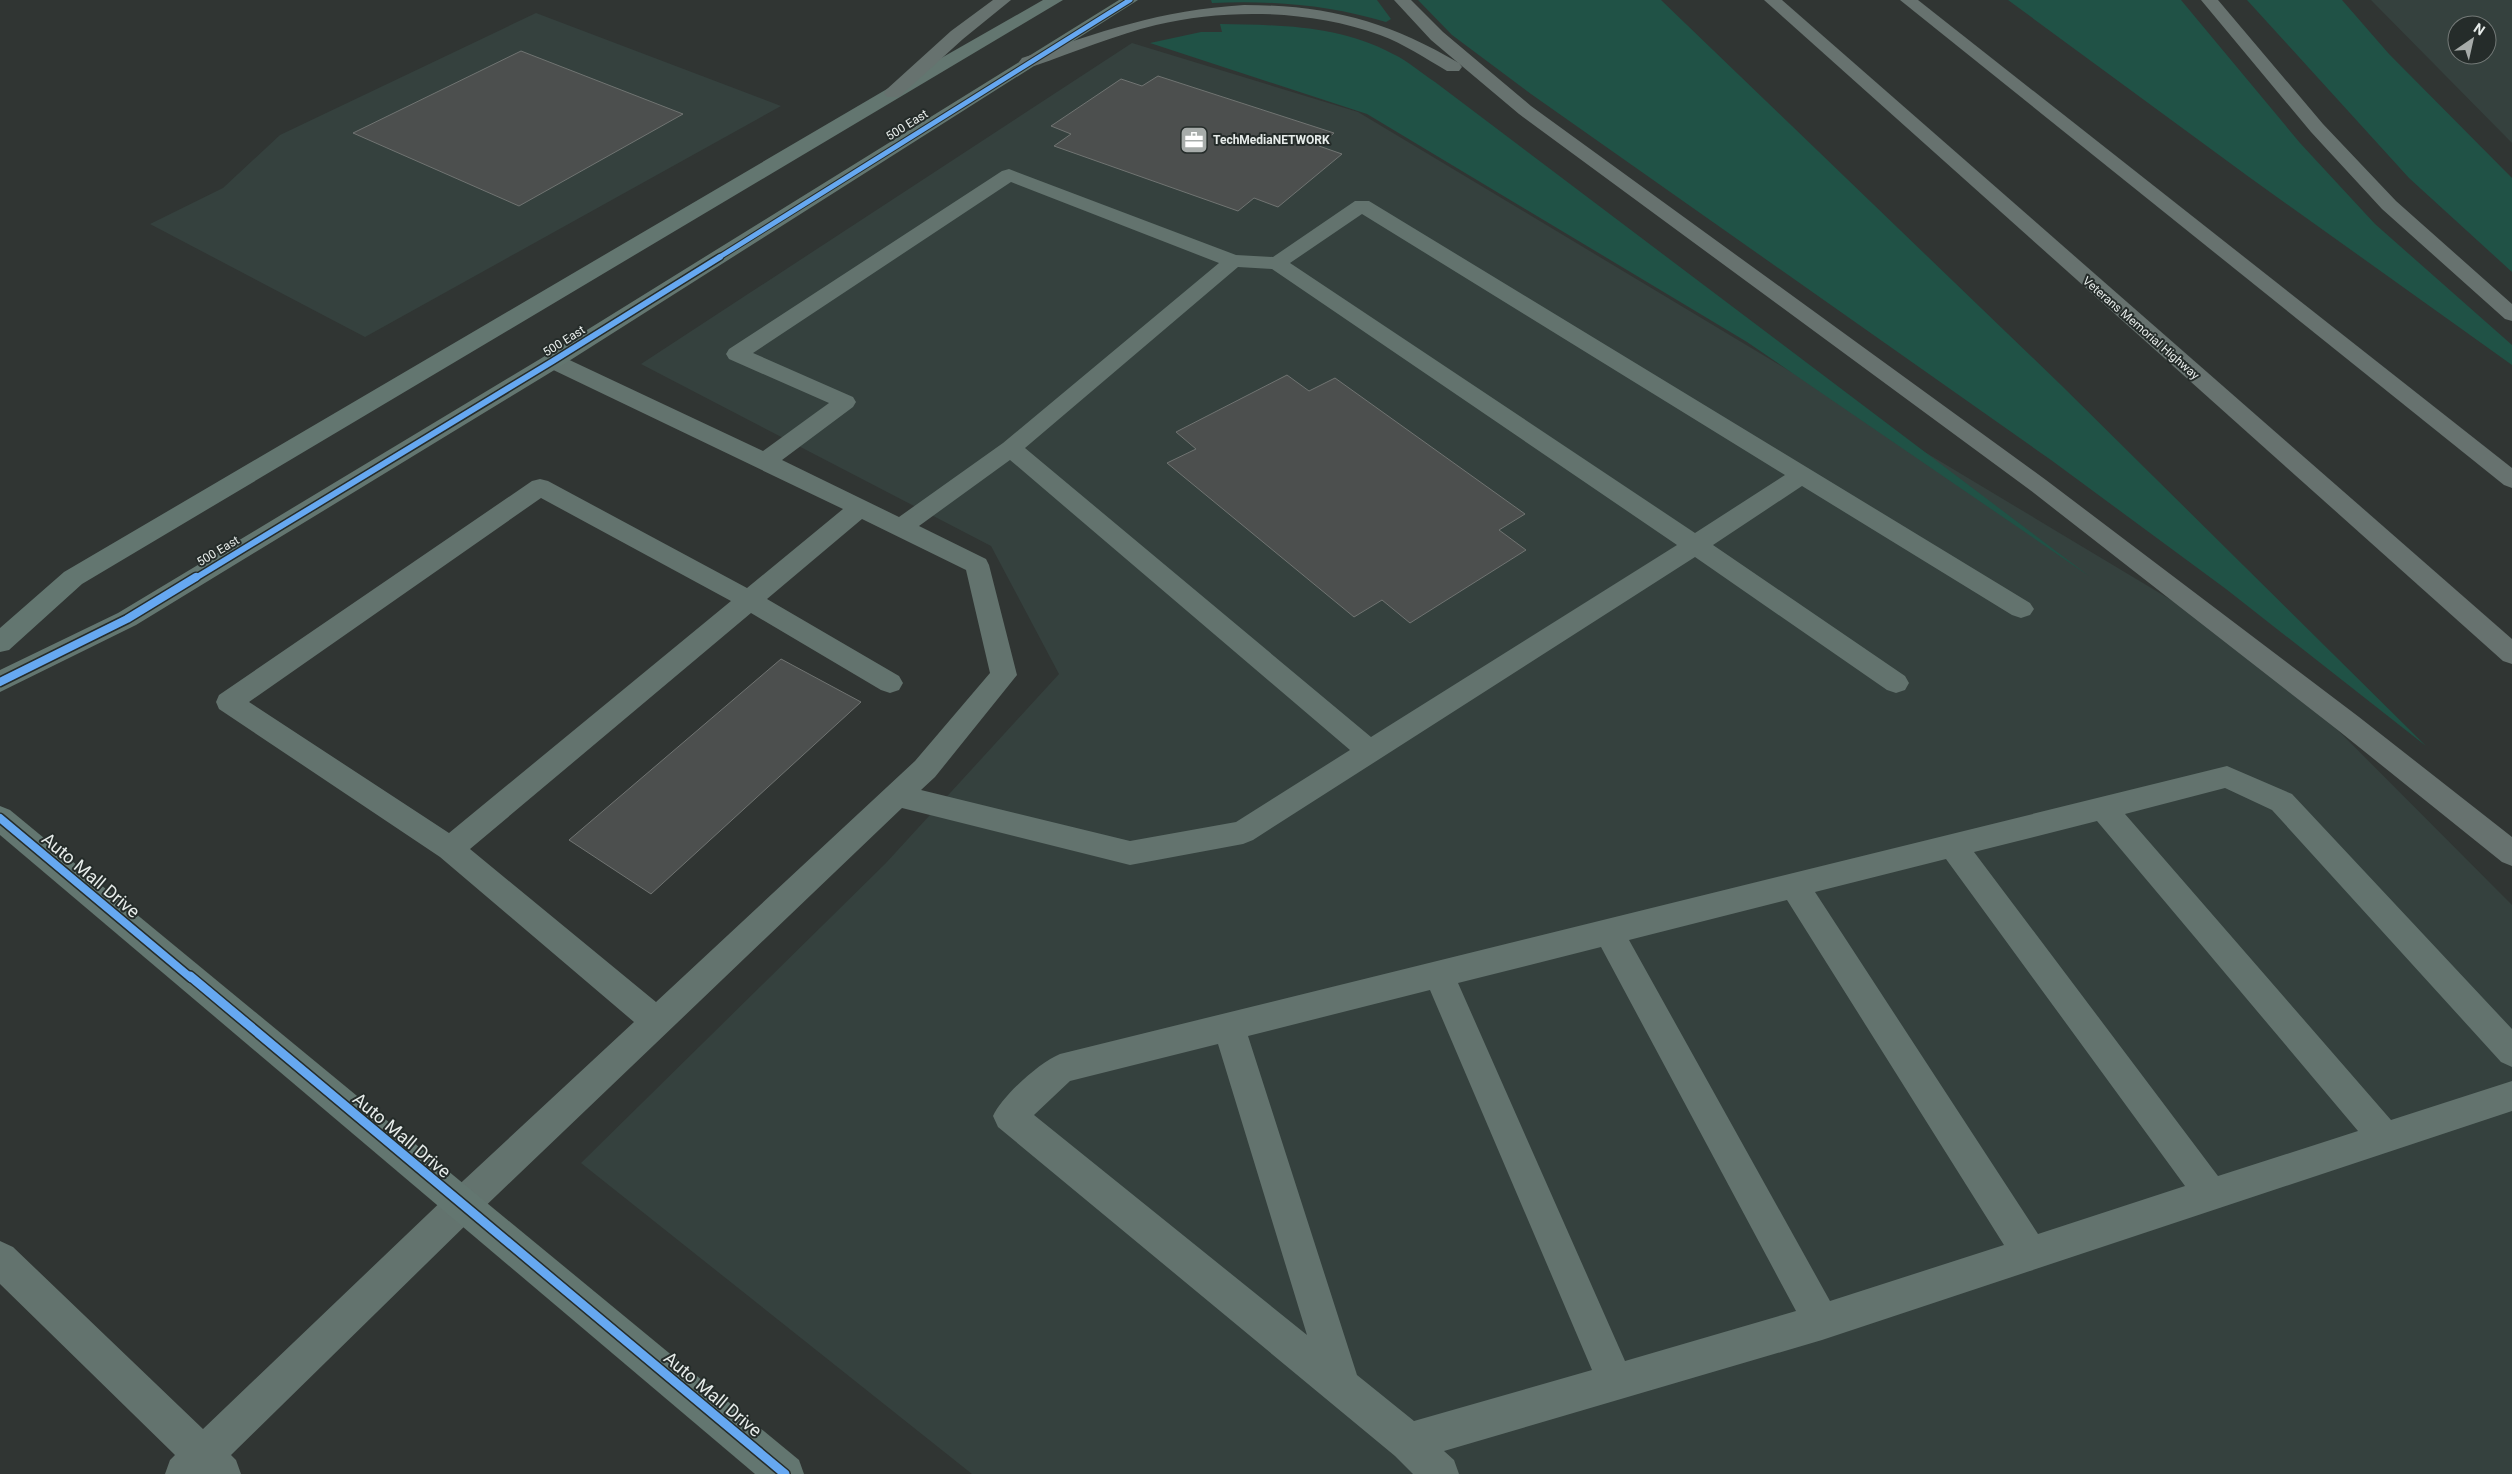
<svg xmlns="http://www.w3.org/2000/svg" width="2512" height="1474" font-family="Roboto,sans-serif">
<style>
.built{fill:#35413e;fill-rule:evenodd}
.green{fill:#205246}
.building{fill:#4c4f4e;stroke:#707472}
.lines{fill:none;stroke-linecap:round;stroke-linejoin:round}
.lane{fill:#63736e;fill-rule:evenodd}
.secondary{fill:#637670;fill-rule:evenodd}
.highway{fill:#67726f;fill-rule:evenodd}
.cycleway-far3-casing{stroke:#252c2a;stroke-width:7}
.cycleway-far2-casing{stroke:#252c2a;stroke-width:9}
.cycleway-far1-casing{stroke:#252c2a;stroke-width:11}
.cycleway-casing{stroke:#252c2a;stroke-width:12}
.cycleway-far3{stroke:#66a8f1;stroke-width:5}
.cycleway-far2{stroke:#66a8f1;stroke-width:6}
.cycleway-far1{stroke:#66a8f1;stroke-width:8}
.cycleway{stroke:#66a8f1;stroke-width:9}
.labels{text-anchor:middle;dominant-baseline:central;stroke-width:4;stroke-linejoin:round;paint-order:stroke}
.far-street-label{font-size:12px;fill:#e7ecea;stroke:#252c2a}
.far-poi-label{font-size:12px;font-weight:bold;fill:#e7ecea;stroke:#252c2a;text-anchor:start}
.near-street-label{font-size:18px;fill:#e7ecea;stroke:#252c2a}
</style>
<rect width="100%" height="100%" fill="#303533"/>
<g class="built">
<path d="M2371,0H2512V143ZM2457,25H2487V55H2457Z"/>
<path d="M536,13L781,106L365,337L150,224L223,188L280,135Z"/>
<path d="M1132,43L1358,112L2263,655L2512,905V1474H972L581,1163L886,863L1059,674L991,546L641,364Z"/>
</g>
<g class="green">
<path d="M1211,0H1377L1391,19L1386,22C1329,5 1271,0 1212,3Z"/>
<path d="M1418,0H1661L2061,385L2426,746L2226,589L2051,460L1531,94L1452,35Z"/>
<path d="M2008,0H2181L2300,143L2375,224L2512,345V365L2249,177Z"/>
<path d="M2247,0H2342L2389,54L2512,178V272L2409,178Z"/>
<path d="M1220,24C1279,25 1339,25 1393,54C1408,61 1421,73 1435,82L2089,576L1747,342L1367,114L1150,43L1201,32H1222Z"/>
</g>
<g class="building">
<path d="M521,51L683,114L519,206L353,133Z"/>
<path d="M1158,76L1334,133L1319,146L1342,154L1278,207L1254,198L1238,211L1054,146L1071,134L1051,126L1121,79L1142,86Z"/>
<path d="M1287,375L1309,391L1335,378L1525,514L1499,530L1526,550L1410,623L1382,600L1354,617L1167,463L1196,449L1176,432Z"/>
<path d="M781,659L861,702L651,894L569,840Z"/>
</g>
<g class="lines">
<g class="lane">
<path d="M1009,169L1236,255L1273,257L1355,201H1369L2030,603L2034,609L2030,615L2021,618L2012,615L1802,486L1713,545L1905,676L1909,683L1905,690L1896,693L1887,690L1695,557L1253,840L1243,844L1130,865L902,808L474,1217L231,1455L236,1460L241,1474H165L170,1460L175,1455L0,1284V1241L13,1247L203,1429L450,1193L634,1022L440,857L219,709L216,702L219,695L532,481L540,479L548,481L747,588L843,509L545,366L542,361L545,356L553,354L561,356L763,451L829,403L729,359L726,354L729,349L1002,171ZM1011,182L1219,263L1003,443L899,517L782,460L853,407L856,402L853,397L753,353ZM1362,214L1785,475L1695,533L1290,263ZM1238,267L1272,269L1677,545L1371,737L1025,448ZM1010,460L1350,750L1236,822L1130,841L921,790L935,777L1017,675L989,565L986,559L919,526ZM541,498L731,601L449,833L249,702ZM862,519L966,570L990,673L915,761L656,1002L470,849L751,613L881,690L890,693L899,690L903,683L899,676L767,599Z"/>
<path d="M2227,766L2292,794L2512,1029V1067L2501,1062L2272,810L2225,788L2125,814L2391,1120L2512,1081V1111L1822,1340L1444,1451L1454,1460L1459,1474H1413L1395,1456L998,1127L993,1116C1002,1096 1040,1062 1060,1054ZM2097,821L2358,1131L2218,1176L1974,852ZM1946,859L2185,1186L2038,1234L1815,892ZM1787,900L2004,1245L1830,1301L1629,940ZM1601,947L1796,1311L1625,1361L1458,983ZM1430,990L1592,1370L1414,1421L1357,1375L1248,1036ZM1218,1044L1307,1335L1034,1115L1070,1081Z"/>
</g>
<g class="secondary">
<path d="M1043,0H1063L82,584L9,650L0,652V628L64,572L887,89Z"/>
<path d="M1119,0H1138L561,366L136,625L0,692V670L118,613L545,356Z"/>
<path d="M0,806L10,810L799,1460L804,1474H755L0,835Z"/>
</g>
<g class="highway">
<path d="M993,0H1011L963,39L899,97H887L884,93L887,89L951,31Z"/>
<path d="M1394,0H1411L1443,32L1531,106L2046,480L2359,717L2512,837V866L2502,862L2339,731L2030,490L1519,114L1431,40Z"/>
<path d="M1764,0H1782L2512,639V664L2503,661Z"/>
<path d="M1900,0H1918L2512,468V488L2504,485Z"/>
<path d="M2201,0H2218L2323,124L2396,201L2512,304V321L2505,319L2382,209L2311,132Z"/>
<path d="M1244,5C1328,5 1387,21 1459,63L1462,67L1459,71H1447C1425,58 1404,44 1380,35C1310,10 1229,8 1156,25C1115,35 1075,52 1034,66H1022L1019,62L1022,58C1100,32 1160,10 1244,5Z"/>
</g>
<defs>
<path id="cycleway-far3" d="M718,258L1130,0"/>
<path id="cycleway-far2" d="M194,579L553,361L720,257"/>
<g id="cycleway-far1">
<path d="M0,682L127,619L196,577"/>
<path d="M0,818L191,978"/>
</g>
<path id="cycleway" d="M190,976L785,1474"/>
</defs>
<use href="#cycleway-far3" class="cycleway-far3-casing"/>
<use href="#cycleway-far2" class="cycleway-far2-casing"/>
<use href="#cycleway-far1" class="cycleway-far1-casing"/>
<use href="#cycleway" class="cycleway-casing"/>
<use href="#cycleway-far3" class="cycleway-far3"/>
<use href="#cycleway-far2" class="cycleway-far2"/>
<use href="#cycleway-far1" class="cycleway-far1"/>
<use href="#cycleway" class="cycleway"/>
</g>
<defs>
<symbol id="office-square" viewBox="-11 -11 22 22"><rect x="-9" y="-9" width="18" height="18" rx="4" fill="#a7acaa" stroke="#252c2a"/><path d="M-6-3h4V-5.5h4V-3h4V5H-6ZM-1-4.5V-3h2v-1.5ZM-6 0V1H6V0Z" fill="#fff"/></symbol>
</defs>
<g fill-rule="evenodd">
<use href="#office-square" x="1178" y="124" width="32" height="32"/>
</g>
<g class="labels">
<g class="far-street-label">
<text transform="translate(907 125) rotate(-32)">500 East</text>
<text transform="translate(2141 328) rotate(41)">Veterans Memorial Highway</text>
<text transform="translate(564 341) rotate(-32)">500 East</text>
<text transform="translate(218 551) rotate(-31)">500 East</text>
</g>
<g class="far-poi-label">
<text x="1213" y="140">TechMediaNETWORK</text>
</g>
<g class="near-street-label">
<text transform="translate(91 875) rotate(40)">Auto Mall Drive</text>
<text transform="translate(402 1135) rotate(40)">Auto Mall Drive</text>
<text transform="translate(713 1394) rotate(40)">Auto Mall Drive</text>
</g>
</g>
<g transform="translate(2472 40) rotate(34)"><circle r="24" fill="#252c2a" stroke="#737977"/>
<path d="M0-4L9 19L0 12L-9 19Z" fill="#a7acaa"/>
<text y="-8" font-size="14" font-weight="bold" text-anchor="middle" fill="#e7ecea">N</text>
</g>
</svg>
